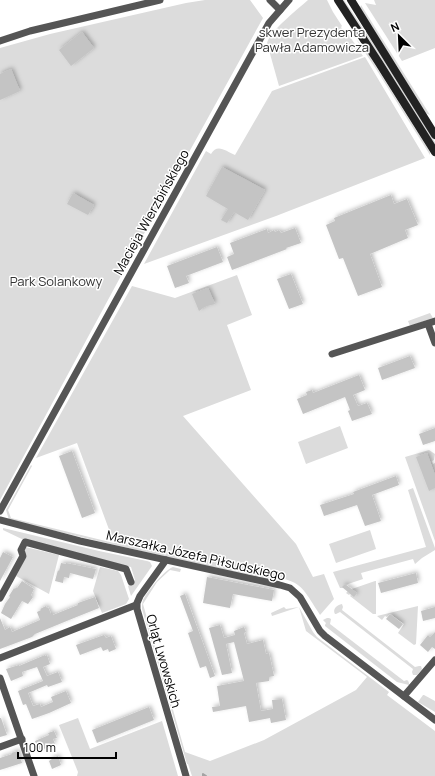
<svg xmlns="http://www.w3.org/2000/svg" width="435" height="776" font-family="Manrope,sans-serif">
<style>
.green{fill:#dcdcdc}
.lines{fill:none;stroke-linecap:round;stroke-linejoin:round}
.stream{stroke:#a3a3a3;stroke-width:2}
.building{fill:#c4c4c4;filter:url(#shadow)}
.street{stroke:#555;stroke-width:7}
.secondary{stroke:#222;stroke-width:8}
.labels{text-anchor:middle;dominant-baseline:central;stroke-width:3;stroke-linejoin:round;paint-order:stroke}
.park-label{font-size:13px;fill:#333;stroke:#fff}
.street-label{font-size:13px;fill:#000;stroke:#fff}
</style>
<defs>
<filter id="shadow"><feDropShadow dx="2" dy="-2" stdDeviation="2" flood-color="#0004"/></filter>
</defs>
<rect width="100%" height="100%" fill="#fff"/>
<g class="green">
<path d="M205,0H250L263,18L129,261L0,500V48L50,34L186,3Z"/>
<path d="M308,0H327L333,12L342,26L341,27L344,32L346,31L363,56L279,86L267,43C271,30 297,10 308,0Z"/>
<path d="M342,0H344L387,64L435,142V146L385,65Z"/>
<path d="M374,0H435V48L402,61L365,3L376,5Z"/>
<path d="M361,5L430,115L425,113L360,8Z"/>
<path d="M356,39L365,49L430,152V155L376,69Z"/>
<path d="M365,57L425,158L276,216L144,264L206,151L211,154C217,143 226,151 235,155L272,91Z"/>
<path d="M237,275L252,315L227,325L251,390L183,416L296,544L313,577L324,574L334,599L320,615C318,611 315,608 313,604C302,586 297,581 276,577L274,581L115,545L9,520L6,510L31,465L32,466L8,510L11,518L114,543L77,443L36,458L132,286L175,298Z"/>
<path d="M430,313L433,318L410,326L408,321Z"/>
<path d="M340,426L348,448L306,464L298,442Z"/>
<path d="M429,450L435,454L434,460L432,461L433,464L435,463V541L405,457Z"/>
<path d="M413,488L435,548V550L422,558L415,564L413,559L361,573L363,579L348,584L343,588H340L333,572L426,547L408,490Z"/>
<path d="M3,528L99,551L147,561L150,562L152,566L131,596L128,586L135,580L131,567L26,541L3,530Z"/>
<path d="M370,530L376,549L336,563L329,544Z"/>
<path d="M25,547L59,555L49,594L16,576L27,555L23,553Z"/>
<path d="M100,567L118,571L121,575L129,599L126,604L102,613L93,591Z"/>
<path d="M173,567L181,569L180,572L170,570L157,582L143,604L185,752L210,761L264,740L356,690L367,677L306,631L299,607L272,616L271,613L284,607L286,609L299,607L313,632L317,637L389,692L387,695L435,731V776H192L188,764H187L142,609C142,606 142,603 143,600C148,591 164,570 173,567Z"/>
<path d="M375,581H376V614H373L350,596L351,595L350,594L349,595L346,593L349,590Z"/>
<path d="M342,604L343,607L342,610L415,667L419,666H421L422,669L417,675H413L412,672L413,669L340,612L336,614H335C332,609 337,605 342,604Z"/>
<path d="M418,606L416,644L414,645L398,633L404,624L390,614L387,617L385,616L382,620L377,616Z"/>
<path d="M327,618H329L331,619L330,624L404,681L407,680C409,681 409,683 409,685L397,682L325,626V625L326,623L323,620Z"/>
<path d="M423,695H424L435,701V712L418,702Z"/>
<path d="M78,718L90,749L162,721L178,776H77L78,772L59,725Z"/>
</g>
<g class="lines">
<path class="stream" d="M203,776V774L206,776"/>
</g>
<g class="building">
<path d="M82,32L94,48L71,66L59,50Z"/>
<path d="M11,69L20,91L0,100V74Z"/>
<path d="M222,167L265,190L248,220L234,212L227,223L221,220L228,209L206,196Z"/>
<path d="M73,193L94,205L88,215L67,204Z"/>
<path d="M391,195L394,204L407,199L418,225L405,230L408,238L370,254L382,287L358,296L343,258L339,259L326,225L335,221L334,218Z"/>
<path d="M295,228L301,243L286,248L287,249L232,270L227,257L234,254L230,243L267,229L268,233L274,230L275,232L279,230L281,233Z"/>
<path d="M217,247L223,262L186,276L189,283L175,288L167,266Z"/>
<path d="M291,274L303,304L289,309L277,279Z"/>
<path d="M208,288L215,304L207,306L203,308L199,311L192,294Z"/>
<path d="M410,356L415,368L382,380L378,368Z"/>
<path d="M359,375L365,390L353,395L358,406L367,403L372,414L352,421L348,411L350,410L345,397L303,414L297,399L307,395L306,392L312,390L313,393Z"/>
<path d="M435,428V441L423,445L419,434Z"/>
<path d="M72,451L95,513L82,518L59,456Z"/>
<path d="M427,453L435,475V488L429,491L416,457Z"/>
<path d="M396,476L399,485L372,495L381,521L365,526L357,505L324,516L320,505L354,494L353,492Z"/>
<path d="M3,552L13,557L0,581V558Z"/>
<path d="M61,563L66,564V563L96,569L93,579L70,573L69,578L64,577L63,583L55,581L58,570L59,571Z"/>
<path d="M416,573L418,583L381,593L378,583Z"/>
<path d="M207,577L274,590L272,601L233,594L230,608L203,603Z"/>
<path d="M22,581L34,589L31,595L33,597L28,604L22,601L11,619L1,613L5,604L10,597L9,596L14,588L15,589L16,587L17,588Z"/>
<path d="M345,584L357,593L354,597L342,587Z"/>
<path d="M185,594L215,676L210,678L206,666L200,668L188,633L193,631L180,596Z"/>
<path d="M95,597L99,608L74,618L35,634L32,637L0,649V618L5,630L10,627L12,632L40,620L37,612L41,610L40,609L46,606L47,608L48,607L51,614H53V615L78,605V603Z"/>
<path d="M435,607V618L423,621L421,611Z"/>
<path d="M390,614L403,624L399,629L386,619Z"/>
<path d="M220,625L224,638L235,635L234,631L244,627L246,632L244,633L247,644L263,640L266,654L269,653L274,676L269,677V681L256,683L261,711L273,709L272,700L282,699L286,720L271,723L270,718L249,722L246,706L213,712L212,707L220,706L217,686L244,681L234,642L226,644L232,673L222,675L209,628Z"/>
<path d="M435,632V649L432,647L428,652L420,645L428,635L430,637Z"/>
<path d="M104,635L106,638L111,636L116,649L109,652L108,649L103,651L101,647L80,655L76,645Z"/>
<path d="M45,655V656L47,655L50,664L43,667L47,676L58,672L62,682L48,687L47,685L28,693L33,706L40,704L41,707L53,702L51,697L66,691L71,703L49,713L32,719L26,704L23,705L18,691L43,681L37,667L22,672L23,676L11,681L6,669L19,665V666Z"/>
<path d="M149,707L154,720L97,743L92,730Z"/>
<path d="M0,718H1L7,735L0,737Z"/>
<path d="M54,731L57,738L53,739L55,744L39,751L35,741L49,735L48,733Z"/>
<path d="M18,751L22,763L0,770V758L12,754L11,753Z"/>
<path d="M58,756L61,765L52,769L49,761L52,759V758Z"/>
</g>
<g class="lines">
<g class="street">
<path d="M270,0L280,10"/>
<path d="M0,41L30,31L160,0"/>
<path d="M428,324L435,343"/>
<path d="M332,354L435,321"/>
<path d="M0,511L269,23L289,0"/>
<path d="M0,520L80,541L280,585L290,588L300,597L317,626L320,631L325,636L435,720"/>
<path d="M166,560L140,596L137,603V609L186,776"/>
<path d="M0,598L23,556L21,550L25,542L126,569L131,582"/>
<path d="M0,658L136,605"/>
<path d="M0,678L34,776"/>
<path d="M404,696L435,660"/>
<path d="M0,747L22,739"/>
</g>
<g class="secondary">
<path d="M338,0L379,63L435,152"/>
<path d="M351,0L435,135"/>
</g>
</g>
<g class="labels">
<g class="park-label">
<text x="312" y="32">skwer Prezydenta<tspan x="312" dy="15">Pawła Adamowicza</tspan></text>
<text x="56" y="281">Park Solankowy</text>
</g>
<g class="street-label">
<text transform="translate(151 212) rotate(-61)">Macieja Wierzbińskiego</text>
<text transform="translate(196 555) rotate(13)">Marszałka Józefa Piłsudskiego</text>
<text transform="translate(164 661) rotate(74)">Orląt Lwowskich</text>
</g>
</g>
<g transform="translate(399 36) rotate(336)" stroke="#ffffff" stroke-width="3" paint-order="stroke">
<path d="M0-3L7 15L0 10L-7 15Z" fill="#000000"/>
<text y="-6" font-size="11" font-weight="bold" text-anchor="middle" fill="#000000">N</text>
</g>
<path d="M18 752v6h98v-6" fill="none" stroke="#000000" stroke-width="2"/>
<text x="24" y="752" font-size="12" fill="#000000" stroke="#ffffff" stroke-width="3" paint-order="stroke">100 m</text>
</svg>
